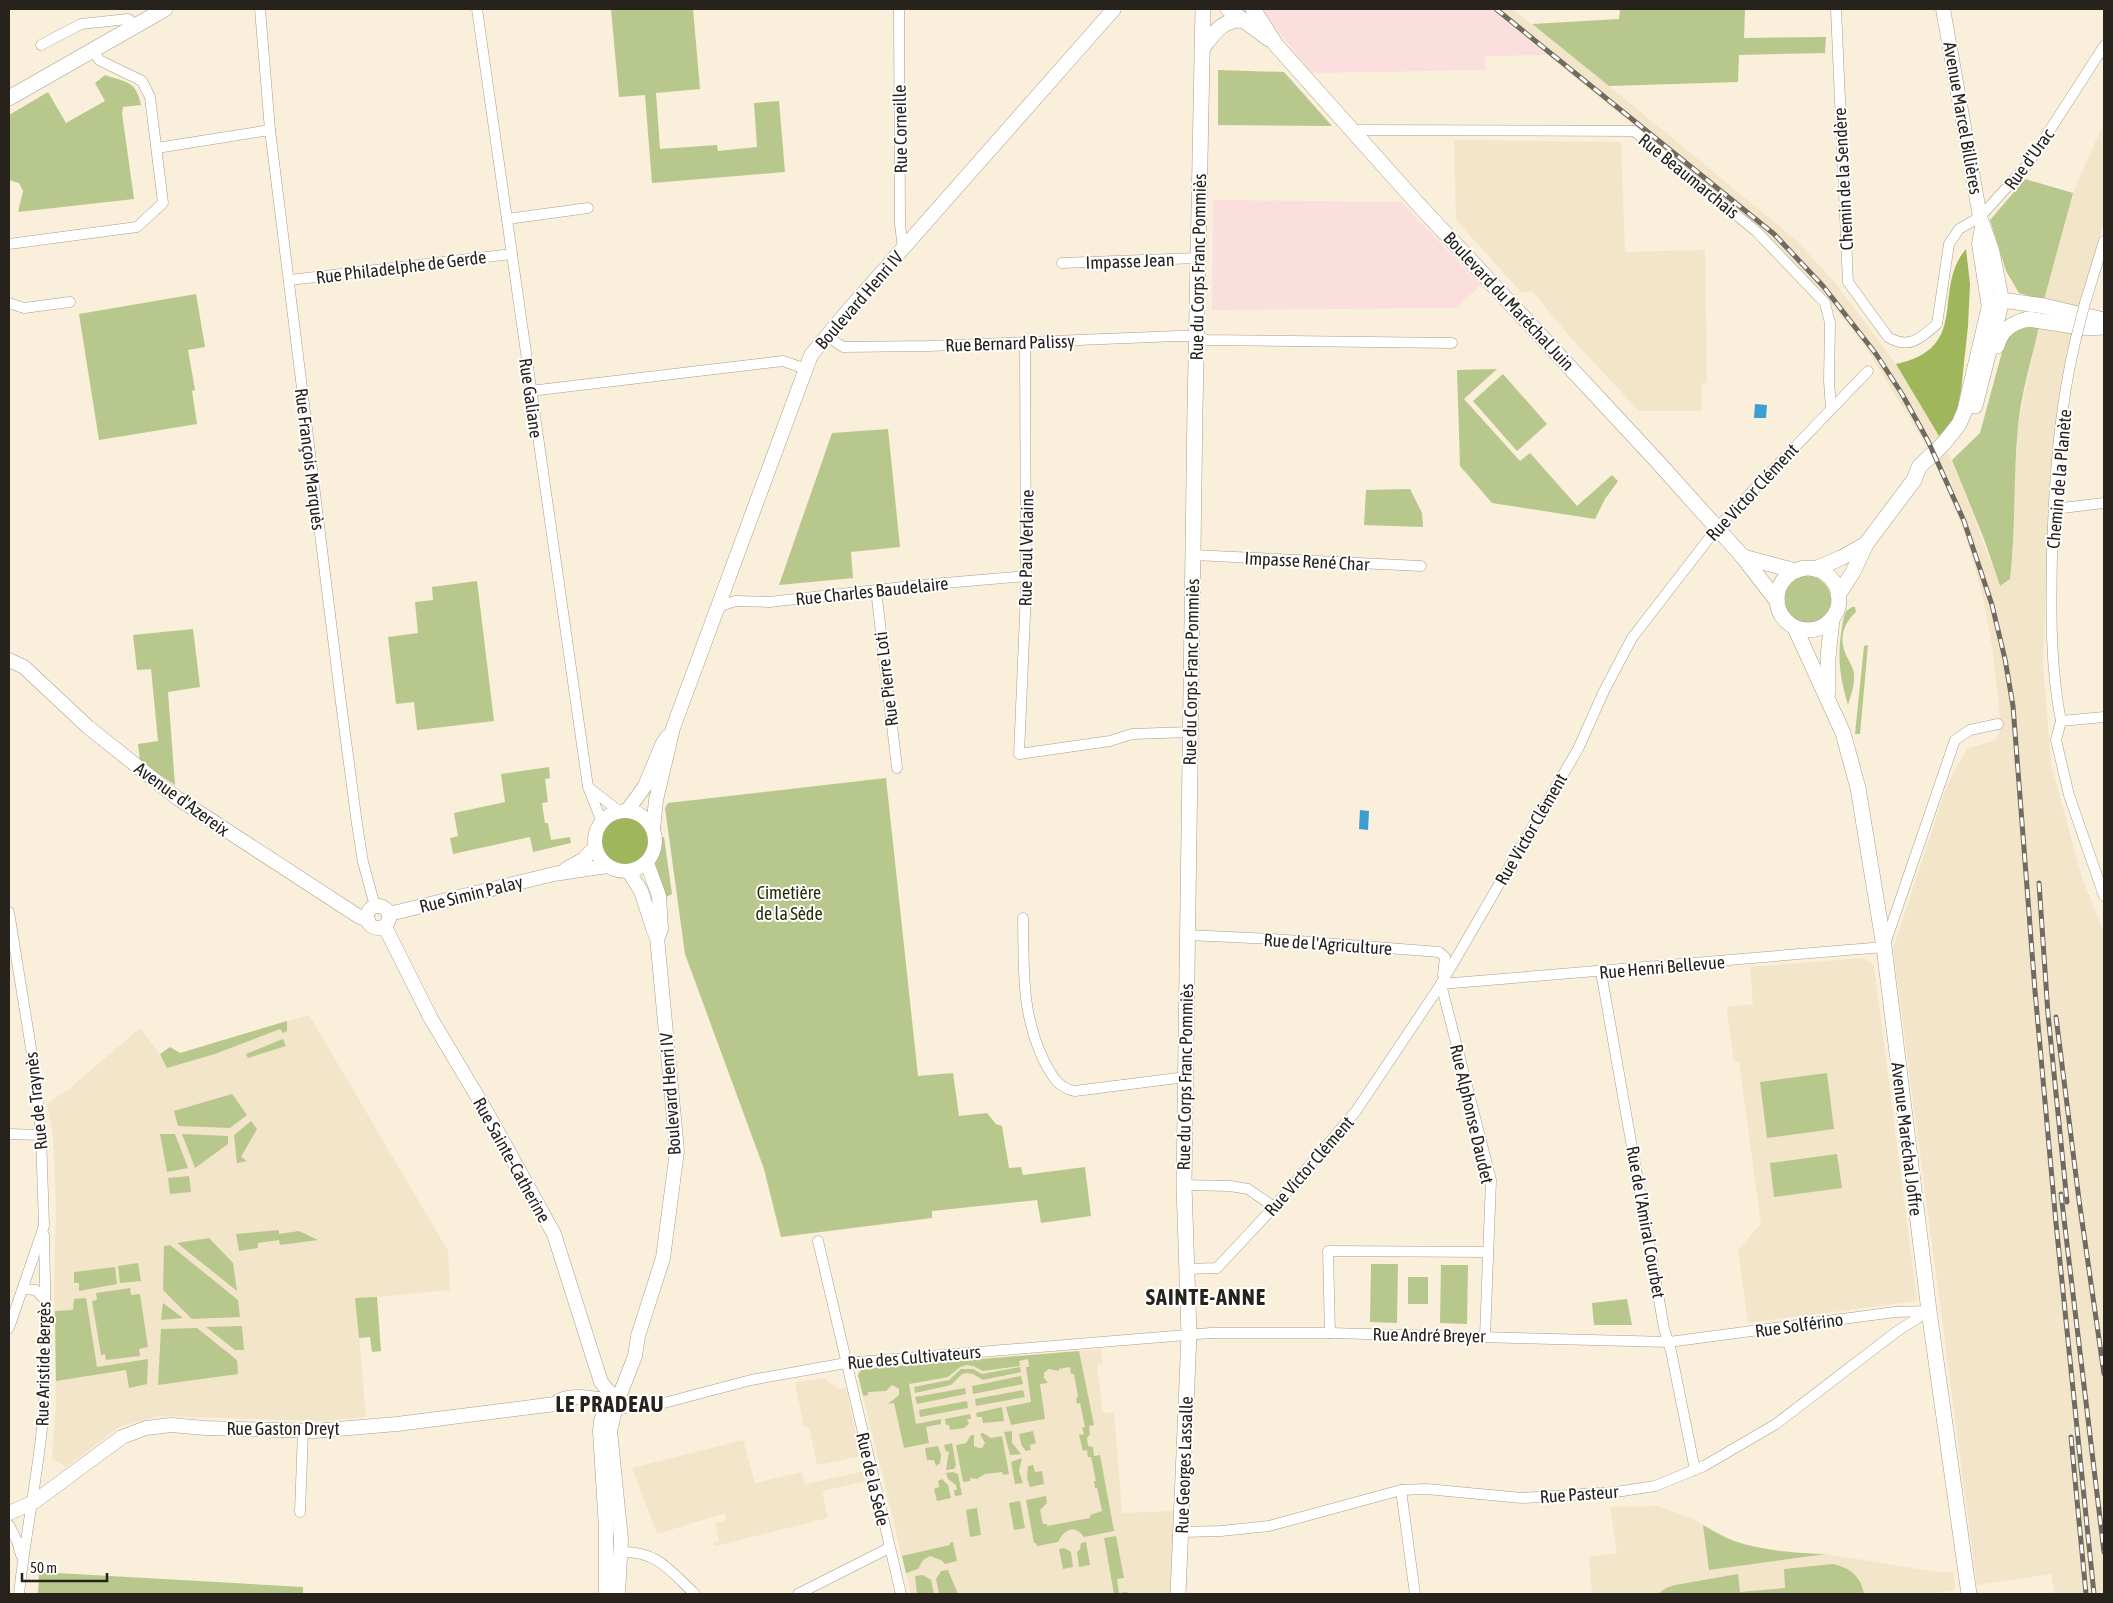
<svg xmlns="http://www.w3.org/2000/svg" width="2113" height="1603" font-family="'Asap Condensed',sans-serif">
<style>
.commercial{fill:#fadfde}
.built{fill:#f3e5c9}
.green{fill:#b8c88c}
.forest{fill:#a0b65b}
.water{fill:#3c9ed3}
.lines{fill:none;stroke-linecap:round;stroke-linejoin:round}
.minor-casing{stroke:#a89e8a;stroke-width:11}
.tertiary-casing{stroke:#a89e8a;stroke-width:15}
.secondary-casing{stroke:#a89e8a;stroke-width:16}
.minor{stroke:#fff;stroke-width:10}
.tertiary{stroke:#fff;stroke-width:14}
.secondary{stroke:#fff;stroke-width:15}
.rail-casing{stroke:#716b5f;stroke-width:5}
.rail{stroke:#fff;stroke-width:3;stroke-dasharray:9;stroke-linecap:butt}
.minor-bridge-casing{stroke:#a89e8a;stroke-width:11;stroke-linecap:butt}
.minor-bridge{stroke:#fff;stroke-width:10}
.labels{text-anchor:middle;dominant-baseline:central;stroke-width:4;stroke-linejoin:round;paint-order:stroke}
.street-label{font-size:18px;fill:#27231c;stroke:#fff}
.park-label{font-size:18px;fill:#252d06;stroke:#fff}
.district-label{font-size:22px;font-weight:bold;letter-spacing:1px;fill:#27231c;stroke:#fff}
</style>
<rect width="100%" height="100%" fill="#f9efda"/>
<g class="commercial">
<path d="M1260,9H1490L1548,55L1485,56L1486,70L1312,73Z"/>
<path d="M1213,200L1401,202L1481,285L1456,308L1212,310Z"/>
</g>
<g class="built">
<path d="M1491,9H1512L1609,86L1796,240L1836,284L1896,364L1939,436L1952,460L2000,586L2010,579L2013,550L2014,490L2018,425L2044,300L2073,193L2104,122V221L2067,353L2052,458L2043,662L2051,764L2082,878L2104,932V1594H2055L2051,1574L1977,1585L1893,949L1947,785L1967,749L1996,740L2001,728L1993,652L1983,597L1966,537L1942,478L1925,443L1862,342L1825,296L1762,230Z"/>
<path d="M1454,140L1621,142L1625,252L1705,250L1707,383H1702L1701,411H1639L1570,337L1532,291L1521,292L1456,220Z"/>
<path d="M1864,958L1874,966L1917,1301L1748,1323L1738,1250L1761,1224L1739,1062H1734L1727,1011L1728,1007L1753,1004L1750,967Z"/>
<path d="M309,1015L448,1251L450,1290L356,1299L366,1417L322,1421L159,1416L121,1426L66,1467L52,1458L56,1406L54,1290L56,1209L53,1135L47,1104L69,1089L140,1028L163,1058Z"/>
<path d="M1101,1349L1102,1364L1097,1365L1103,1413L1114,1412L1122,1513L1175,1511L1170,1594H911L858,1375L861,1369Z"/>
<path d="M823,1378L839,1389L846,1388L861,1456L817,1465L809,1427H804L795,1382Z"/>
<path d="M743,1440L755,1483L802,1472L805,1484L865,1471L867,1481L822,1491L828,1518L715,1546L714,1542L719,1541L715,1523L726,1520L725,1513L657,1534L632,1468Z"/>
<path d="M1658,1506L1691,1518L1732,1540L1754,1547L1798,1553L1826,1554L1937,1572H1953L1955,1590L1924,1594H1592L1589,1557L1617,1553L1610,1507Z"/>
</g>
<g class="green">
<path d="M611,9H693L700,89L656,93L660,149L717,145L718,151L757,147L754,103L779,101L785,172L652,183L645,95L619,97Z"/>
<path d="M1745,9L1744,38L1826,37L1825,53L1739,55L1738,82L1609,86L1532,24L1619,19L1620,10Z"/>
<path d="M1218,70L1284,72L1332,126L1218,125Z"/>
<path d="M105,75C127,83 136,80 141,105L123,107L122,113L134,199L18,212L23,191L19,183L9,180V115L48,92L66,123L105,101L95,83Z"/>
<path d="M2025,179L2073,193L2044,300L2019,293L2006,271L1990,220Z"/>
<path d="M196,294L205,347L188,350L195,390L192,391L197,424L99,440L79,314Z"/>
<path d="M2039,326C2032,359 2021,393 2018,427C2013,477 2016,528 2010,579L2000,586L1984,539L1952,460L1980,433L2005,341L2017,329Z"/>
<path d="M1497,369L1464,399L1520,461L1530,453L1577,506L1612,475L1618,481L1605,499L1595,519L1492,503L1460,466L1457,370Z"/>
<path d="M1503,374L1547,424L1517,451L1473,401Z"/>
<path d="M888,429L900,547L851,552L853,578L779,585L832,433Z"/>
<path d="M1410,489L1422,513L1423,527L1364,525L1366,490Z"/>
<circle cx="1807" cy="600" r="24"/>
<path d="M477,581L494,721L417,730L414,702L396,704L388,637L418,633L415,602L433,600L432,587Z"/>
<path d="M1852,607H1855L1856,612C1843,624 1839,638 1846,655C1849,661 1853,667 1854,674C1855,684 1851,695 1848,705C1838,670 1837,652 1844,616L1846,611Z"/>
<path d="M193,629L200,687L168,692L175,785L140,761L138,744L158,741L151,669L137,670L133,635Z"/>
<path d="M1868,645L1860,734H1855L1864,646Z"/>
<path d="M549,767L550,778L545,779L548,802L542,803L545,823H548L551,840L570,837L571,843L533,852L530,837L453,854L450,838L458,836L454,813L505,802L501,774Z"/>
<path d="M886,778L918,1076L953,1073L959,1116L987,1113L996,1124L1002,1126L1009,1168L1021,1167L1023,1175L1085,1167L1091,1216L1041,1223L1037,1200L932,1211V1218L781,1237L764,1169L685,954L665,808L668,803Z"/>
<path d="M664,837L672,894L666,897L655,864L660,853L661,838Z"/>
<path d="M287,1021V1031L283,1033L280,1029L215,1054L167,1068L160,1054L170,1047L180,1053Z"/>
<path d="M283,1039L286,1046L248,1058L246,1054Z"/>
<path d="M1827,1073L1834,1129L1767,1138L1760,1082Z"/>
<path d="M232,1094L247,1115L230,1128L178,1126L174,1111Z"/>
<path d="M251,1121L257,1129L241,1157L247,1161L237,1163L234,1135Z"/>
<path d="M160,1134H175L188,1168L167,1172Z"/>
<path d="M182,1134L228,1136V1144L195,1168Z"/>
<path d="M1837,1154L1842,1188L1774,1197L1770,1163Z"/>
<path d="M189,1176L191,1192L170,1194L168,1178Z"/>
<path d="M279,1230V1234L299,1231L318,1240L280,1245L279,1240L258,1243V1248L239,1251L236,1234Z"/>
<path d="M209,1238L233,1263L237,1291L177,1243Z"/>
<path d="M170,1245L238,1300L240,1317L192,1319L163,1290L164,1246Z"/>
<path d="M138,1263L141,1281L120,1283L118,1266Z"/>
<path d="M1371,1264H1398L1397,1323L1370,1322Z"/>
<path d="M1441,1265H1468L1467,1324L1440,1323Z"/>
<path d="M115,1267L117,1284L79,1291V1283H74V1272Z"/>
<rect x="1408" y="1277" width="20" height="27"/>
<path d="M130,1288L131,1295L140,1294L148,1347L139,1349L140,1356L106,1360L105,1354L101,1355L92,1301L97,1300L96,1293Z"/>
<path d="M377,1297L381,1351L372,1352L370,1337L359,1338L355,1298Z"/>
<path d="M86,1298L97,1367L148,1359L147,1384L129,1388L126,1370L56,1381L55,1311L73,1310L74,1299Z"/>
<path d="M1627,1299L1632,1325H1594L1592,1303Z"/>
<path d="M163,1303L183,1318L161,1320Z"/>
<path d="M242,1326L244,1350H235L206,1327Z"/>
<path d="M197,1328L237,1360L238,1374L158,1385L161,1329Z"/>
<path d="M1079,1351L1094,1425L1089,1426L1090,1434L1087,1438L1088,1446L1093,1447L1094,1456L1100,1455L1114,1531L1084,1537C1075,1524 1064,1529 1058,1542L1037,1546L1036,1543H1034L1026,1500L1046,1496L1047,1503L1040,1510L1043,1524H1047V1526L1090,1518V1515L1102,1511L1097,1488H1095L1094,1481H1096L1091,1457H1088L1087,1450L1083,1451L1079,1435L1084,1434L1082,1428L1085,1427L1080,1403L1077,1404L1076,1398L1078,1397L1074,1374H1071L1070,1367L1059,1369V1371L1049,1369L1044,1373V1378L1048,1383L1040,1384L1045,1419L1011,1425L1006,1407L1031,1402L1026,1367H1029L1028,1359L1019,1361L1020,1366L983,1371L973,1366L967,1365L960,1367L948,1377L909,1384L916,1424L941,1419V1424L926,1427L929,1443L904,1448L894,1403L888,1404L899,1395V1389L892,1385L886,1391L868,1392V1395L863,1396L858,1375L861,1369Z"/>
<path d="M1020,1367L1021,1372L983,1380L973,1374L967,1373L962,1374L951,1385L915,1393L914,1387L949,1380L961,1369H973L982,1374Z"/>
<path d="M1021,1376L1023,1384L973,1394L972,1386Z"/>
<path d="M965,1388L966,1394L917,1404L915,1397Z"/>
<path d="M1023,1390L1025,1397L976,1406L975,1399Z"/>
<path d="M967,1401L968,1408L920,1417L919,1410Z"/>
<path d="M1002,1407L1004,1421L983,1423L982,1417H977L976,1413Z"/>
<path d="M970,1414L971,1419H967L969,1424L964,1428L950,1430L949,1425H946L945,1419Z"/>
<path d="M1012,1431V1443L1021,1454L1010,1455L1004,1432Z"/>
<path d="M1033,1431L1036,1443L1030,1445L1031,1450L1026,1451L1022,1446L1019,1434Z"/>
<path d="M983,1433L991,1438L1002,1436L1009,1474L1003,1475L1002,1472L985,1474L977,1479L970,1478V1481L963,1482L956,1445L966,1443L971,1435H974V1446L979,1448H982L985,1443L980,1434Z"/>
<path d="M952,1443L956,1465L954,1469L946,1470L949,1451L946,1452L944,1445Z"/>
<path d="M938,1446L941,1455L940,1463L936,1466L934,1460H927L925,1448Z"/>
<path d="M1022,1458L1019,1471L1023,1483L1015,1484L1011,1462Z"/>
<path d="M1033,1465L1035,1472L1042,1471L1044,1484L1030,1487L1027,1478L1028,1466Z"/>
<path d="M953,1472L958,1474L962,1495L955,1496L954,1490H957L956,1485L948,1479L946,1473Z"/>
<path d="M942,1479L948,1485L951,1498L937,1501L934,1489L939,1487L938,1481Z"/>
<path d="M1020,1501L1025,1528L1014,1530L1009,1503Z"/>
<path d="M977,1508L981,1535L970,1537L966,1510Z"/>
<path d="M1703,1525C1713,1531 1723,1537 1734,1541C1764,1551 1796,1553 1826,1554L1709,1570Z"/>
<path d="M1116,1536L1124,1578L1117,1579L1119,1593L1127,1592L1128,1594H1114L1104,1538Z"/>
<path d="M953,1542L957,1561L945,1564L941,1560L930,1556L923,1560L918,1569L906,1573L902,1556L950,1545V1543Z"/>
<path d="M1086,1542L1090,1565L1079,1567L1077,1552L1080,1549L1081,1543Z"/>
<path d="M1064,1548L1071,1552L1073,1567L1063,1569L1059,1549Z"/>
<path d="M1833,1564C1850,1568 1861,1576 1864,1594H1658L1666,1588L1675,1585L1738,1574L1740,1592L1785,1588L1784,1569Z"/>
<path d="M948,1570L958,1594H939L936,1579L941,1571Z"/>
<path d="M39,1572L303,1587V1594H38Z"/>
<path d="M923,1575L931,1580L934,1594H917L915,1576Z"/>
</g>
<g class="forest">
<path d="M1966,249L1970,284L1968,326L1961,391L1955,419L1939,436L1896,364C1972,348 1931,290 1966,249Z"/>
<circle cx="625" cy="843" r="25"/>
</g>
<g class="water">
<path d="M1755,404L1767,405L1766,418H1754Z"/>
<path d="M1360,810L1369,811L1368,830L1359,829Z"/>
</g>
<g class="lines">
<defs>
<g id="minor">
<path d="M260,9L270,130L341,703L357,824L363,862L375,906"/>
<path d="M477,9L588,787L602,822"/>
<path d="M899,9L900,224L903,249"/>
<path d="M1836,9L1848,282L1888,337C1909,350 1921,338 1937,324L1949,244L1959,229L1980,217L2028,164L2104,46"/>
<path d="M41,45L81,24L128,19L136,25"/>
<path d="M1353,130L1634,131L1757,232L1825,303L1830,323L1829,381L1831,408"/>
<path d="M157,148L270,130"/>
<path d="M507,219L588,208"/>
<path d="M9,244L137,227L163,203L150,97L142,81L99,60L93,50"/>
<path d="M1062,263L1198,258"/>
<path d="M290,280L512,254"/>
<path d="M9,303L24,308L70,302"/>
<path d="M2085,303L2104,241"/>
<path d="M827,336L843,347L929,346L1178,336H1197L1207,340L1452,343"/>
<path d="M1025,342L1026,592L1019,754L1110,741L1132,734L1190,732"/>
<path d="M530,391L783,361L806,369"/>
<path d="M2054,509L2104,503"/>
<path d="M1193,555L1421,566"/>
<path d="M876,590L897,768"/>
<path d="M718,607L735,601L769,602L921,585L1026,576"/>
<path d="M2061,721C2050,666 2051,609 2052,554C2054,482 2059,408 2076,338"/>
<path d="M2061,721L2056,740L2069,795L2104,896"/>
<path d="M2061,721L2104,717"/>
<path d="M588,787L619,811"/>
<path d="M9,912L35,1073L41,1135L44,1226L9,1328"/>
<path d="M1023,918C1024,970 1021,1013 1044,1061C1052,1076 1058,1088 1075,1091L1186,1077"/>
<path d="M1187,935L1273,939L1439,952L1445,957L1443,975"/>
<path d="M1601,972L1664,1328L1671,1351L1695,1470"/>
<path d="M1441,984L1884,947L1955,740L1970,730L1998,724"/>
<path d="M1441,984L1491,1180L1485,1336"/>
<path d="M9,1134L41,1135"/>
<path d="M1184,1185L1230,1186L1248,1189L1274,1207"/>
<path d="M818,1241L901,1594"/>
<path d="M1186,1269L1217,1268L1274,1207L1356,1111L1441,984L1578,749L1604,691L1632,638L1717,528L1868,371"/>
<path d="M23,1289L36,1290L45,1300"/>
<path d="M1330,1333L1328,1251L1488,1252"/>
<path d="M616,1409L660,1404L751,1380L846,1363L1211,1333H1330L1669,1342L1895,1312L1929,1311"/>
<path d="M1401,1490L1415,1594"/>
<path d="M300,1512L303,1431"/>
<path d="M9,1525L17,1541L21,1555"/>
<path d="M1182,1532L1221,1531L1269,1526L1401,1490L1426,1489L1522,1498L1616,1492L1655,1486L1704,1466L1776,1424L1896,1332L1927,1312"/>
<path d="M620,1552C657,1550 670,1571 695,1594"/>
<path d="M19,1594C25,1535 38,1477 43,1417C48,1357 45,1295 44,1235"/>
<path d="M798,1594L889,1548"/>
</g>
<g id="tertiary">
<path d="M1943,9L1980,217L1992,250L2002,300"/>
<path d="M1982,227L1979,244L1989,308"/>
<path d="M9,660L24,667L88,727L177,798L358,916L368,920"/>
<circle cx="625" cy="841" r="30"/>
<path d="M627,811L645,786L662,745L667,737"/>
<path d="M653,829L656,800L673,728L811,355L846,313L1114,9"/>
<path d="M647,863L659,896L661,929L658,937"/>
<path d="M566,869L584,859L595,847"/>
<circle cx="378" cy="917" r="11"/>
<path d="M389,914L554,874L607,866"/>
<path d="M385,927L430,1017L486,1111L554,1234L601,1382L617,1402"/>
<path d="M9,1513L34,1502L122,1437L146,1428L171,1425L205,1428L314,1431L397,1424L555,1404C568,1391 601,1400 617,1402"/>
<path d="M606,1594V1529L600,1431L601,1421L611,1393"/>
<path d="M618,1594L621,1539L610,1431L617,1402L635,1356L638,1336L663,1258L677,1151L657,937L654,931L641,891L629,872"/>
</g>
<g id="secondary">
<path d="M1228,9L1269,39"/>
<path d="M1253,9L1276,45L1417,203L1656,460L1743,557L1777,601"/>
<path d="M1202,49C1214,33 1221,20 1243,20"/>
<path d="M9,98L165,9"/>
<path d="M1997,346C2001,330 2012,323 2028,319L2086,328L2104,327"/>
<path d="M1975,406L2002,300"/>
<path d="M1743,557L1796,571"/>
<circle cx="1808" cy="599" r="31"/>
<path d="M1815,569L1841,558L1866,544"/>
<path d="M1838,595L1853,572L1866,544L1914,480L1919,467L1944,443L1959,424L1965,410L1989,308L1994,303L2002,300L2044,306L2104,320"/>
<path d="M1795,628L1843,733L1858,788L1884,947L1929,1311L1969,1594"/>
<path d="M1828,692V657L1832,619"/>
<path d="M1178,1594L1189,1335L1184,1185L1195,409L1203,9"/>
</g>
</defs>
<use href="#minor" class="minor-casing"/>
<use href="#tertiary" class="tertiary-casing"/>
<use href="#secondary" class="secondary-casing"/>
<use href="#minor" class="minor"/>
<use href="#tertiary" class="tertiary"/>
<use href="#secondary" class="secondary"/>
<defs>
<g id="rail">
<path d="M1496,9L1774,234L1823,286L1876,354L1902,394L1928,441L1964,521L1992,605L2005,659L2013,706L2035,991L2056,1223L2094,1594"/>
<path d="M2039,883L2048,1014L2067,1202"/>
<path d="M2056,1017L2079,1200L2104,1374"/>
<path d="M2061,1194L2104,1552"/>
<path d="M2071,1437L2086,1594"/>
</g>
</defs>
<use href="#rail" class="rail-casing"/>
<use href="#rail" class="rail"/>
<defs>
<path id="minor-bridge" d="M2076,338L2085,303"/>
</defs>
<use href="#minor-bridge" class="minor-bridge-casing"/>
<use href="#minor-bridge" class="minor-bridge"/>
</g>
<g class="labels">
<g class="street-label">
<text transform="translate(1963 118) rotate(80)">Avenue Marcel Billières</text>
<text transform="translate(900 129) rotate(-91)">Rue Corneille</text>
<text transform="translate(2029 159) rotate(-54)">Rue d'Urac</text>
<text transform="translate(1689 176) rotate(39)">Rue Beaumarchais</text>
<text transform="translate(1843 179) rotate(-93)">Chemin de la Sendère</text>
<text transform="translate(1130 261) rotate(-2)">Impasse Jean</text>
<text transform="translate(401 267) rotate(-7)">Rue Philadelphe de Gerde</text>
<text transform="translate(1198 267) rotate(-89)">Rue du Corps Franc Pommiès</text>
<text transform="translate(859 300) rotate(-49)">Boulevard Henri IV</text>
<text transform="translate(1509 301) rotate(47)">Boulevard du Maréchal Juin</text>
<text transform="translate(1010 343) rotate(-2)">Rue Bernard Palissy</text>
<text transform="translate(531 398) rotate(82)">Rue Galiane</text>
<text transform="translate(310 459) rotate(83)">Rue François Marquès</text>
<text transform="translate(2059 479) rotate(-85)">Chemin de la Planète</text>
<text transform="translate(1752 492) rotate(-47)">Rue Victor Clément</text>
<text transform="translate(1026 548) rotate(-89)">Rue Paul Verlaine</text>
<text transform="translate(1307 561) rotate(3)">Impasse René Char</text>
<text transform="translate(872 591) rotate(-6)">Rue Charles Baudelaire</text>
<text transform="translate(1191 672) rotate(-89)">Rue du Corps Franc Pommiès</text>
<text transform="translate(886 679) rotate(-97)">Rue Pierre Loti</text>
<text transform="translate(182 799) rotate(36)">Avenue d'Azereix</text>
<text transform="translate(1531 829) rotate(-60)">Rue Victor Clément</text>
<text transform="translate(471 894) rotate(-14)">Rue Simin Palay</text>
<text transform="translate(1328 944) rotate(4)">Rue de l'Agriculture</text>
<text transform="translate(1662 967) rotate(-5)">Rue Henri Bellevue</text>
<text transform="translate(1185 1077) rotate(-89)">Rue du Corps Franc Pommiès</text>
<text transform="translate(670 1094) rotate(-94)">Boulevard Henri IV</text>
<text transform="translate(36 1101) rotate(-96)">Rue de Traynès</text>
<text transform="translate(1472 1114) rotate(77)">Rue Alphonse Daudet</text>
<text transform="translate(1907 1139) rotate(83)">Avenue Maréchal Joffre</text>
<text transform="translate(512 1160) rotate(61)">Rue Sainte-Catherine</text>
<text transform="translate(1309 1166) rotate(-49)">Rue Victor Clément</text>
<text transform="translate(1646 1222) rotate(80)">Rue de l'Amiral Courbet</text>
<text transform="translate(1799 1325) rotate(-8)">Rue Solférino</text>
<text transform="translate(1429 1335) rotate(1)">Rue André Breyer</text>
<text transform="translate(914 1357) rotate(-5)">Rue des Cultivateurs</text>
<text transform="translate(43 1364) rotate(-89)">Rue Aristide Bergès</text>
<text x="283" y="1428">Rue Gaston Dreyt</text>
<text transform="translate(1184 1465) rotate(-88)">Rue Georges Lassalle</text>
<text transform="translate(873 1479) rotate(77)">Rue de la Sède</text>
<text transform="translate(1579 1494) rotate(-4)">Rue Pasteur</text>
</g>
<g class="park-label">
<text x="789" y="892">Cimetière<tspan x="789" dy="21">de la Sède</tspan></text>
</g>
<g class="district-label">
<text x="1206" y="1297">SAINTE-ANNE</text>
<text x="610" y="1404">LE PRADEAU</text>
</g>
</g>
<rect width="2113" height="1603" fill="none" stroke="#27231c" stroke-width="20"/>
<path d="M22 1573v8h85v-8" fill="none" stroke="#27231c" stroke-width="2.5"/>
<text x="30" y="1573" font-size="15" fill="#27231c" stroke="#ffffff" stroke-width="4" paint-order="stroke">50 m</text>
</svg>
